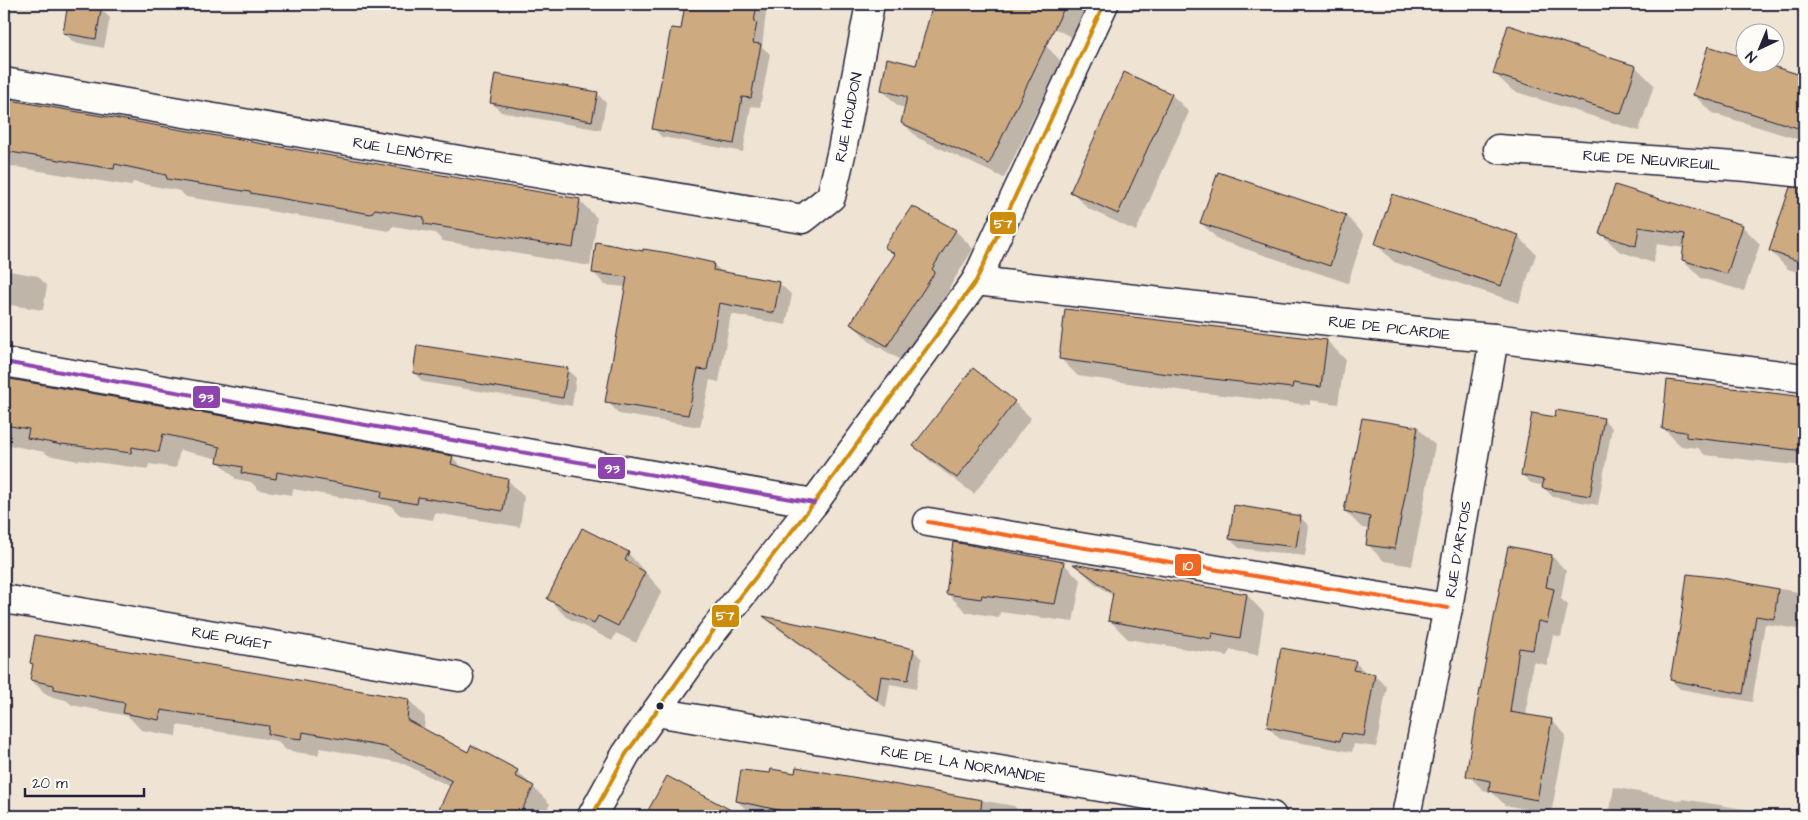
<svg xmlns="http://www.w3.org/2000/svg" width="1808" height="820" font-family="'Architects Daughter',sans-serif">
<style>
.shadow{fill:#0003}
.building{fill:#ceaa81;stroke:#22223b}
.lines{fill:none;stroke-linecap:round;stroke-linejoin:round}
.minor-casing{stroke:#22223b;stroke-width:31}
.minor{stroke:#fdfcf7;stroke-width:28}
.bus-1-casing{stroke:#fdfcf7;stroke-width:8}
.bus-2-casing{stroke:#fdfcf7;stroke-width:8}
.bus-3-casing{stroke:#fdfcf7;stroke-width:8}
.bus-1{stroke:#cc8c0c;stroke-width:4}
.bus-2{stroke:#8e44ad;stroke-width:4}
.bus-3{stroke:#f26522;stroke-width:4}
.bus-dot{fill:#22223b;stroke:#fdfcf7;stroke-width:2}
.labels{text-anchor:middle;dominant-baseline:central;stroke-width:4;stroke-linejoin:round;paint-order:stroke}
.street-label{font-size:15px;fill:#22223b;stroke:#fdfcf7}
.line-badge{stroke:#fdfcf7;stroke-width:2}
.badge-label{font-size:14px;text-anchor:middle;font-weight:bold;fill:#fff}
</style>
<rect width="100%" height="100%" fill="#efe3d4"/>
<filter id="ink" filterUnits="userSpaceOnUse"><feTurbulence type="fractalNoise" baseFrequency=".02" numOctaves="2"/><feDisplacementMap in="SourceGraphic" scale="10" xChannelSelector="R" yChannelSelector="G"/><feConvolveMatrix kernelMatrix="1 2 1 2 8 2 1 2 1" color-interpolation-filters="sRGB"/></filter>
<g filter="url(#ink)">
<g class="shadow">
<path d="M69,4L101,9L110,18L104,48L73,42L64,32Z"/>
<path d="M687,4H767L762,47L770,54L760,107L751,106L743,152L662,137L653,128L682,30Z"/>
<path d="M1008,4H1090L1073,38Z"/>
<path d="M1046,46L1061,61L1004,178L918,138L902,122L906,108L898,106L882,90L917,67Z"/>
<path d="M1746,62H1757L1804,77V141L1712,113L1694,95Z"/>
<path d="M1636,67L1654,85L1639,131L1513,91L1495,74Z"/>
<path d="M597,93L606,103L601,130L501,112L492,103Z"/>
<path d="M1172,95L1189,112L1136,231L1089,209L1071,191Z"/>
<path d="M4,100L580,201L597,218L590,266L443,241L435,233L393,226L389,231L269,211L267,209L186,197L180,191L133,182L131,186L4,165Z"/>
<path d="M1218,174L1346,216L1364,234L1348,283L1219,240L1201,223Z"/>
<path d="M1616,186L1742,226L1760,244L1744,291L1701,278L1683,260L1684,248L1657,244L1653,263L1619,251L1601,234Z"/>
<path d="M1785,205L1804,211V274L1788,269L1770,251Z"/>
<path d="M912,208L956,231L973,249L949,288L952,291L906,363L870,342L852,324L895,256L886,247Z"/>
<path d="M1518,236L1536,254L1519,303L1394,262L1376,244Z"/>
<path d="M713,264L723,273L779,283L792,295L786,325L731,314L719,382L710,380L700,427L619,414L607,401L626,287L605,285L593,272Z"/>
<path d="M4,270L38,276L47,286L43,310L4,304Z"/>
<path d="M1327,341L1345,359L1338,404L1310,400V405L1178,390L1078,376L1060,358Z"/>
<path d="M567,369L576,378L572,406L423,382L414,373Z"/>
<path d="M4,379L452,457L465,470L508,480L524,497L520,527L435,513L433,520L400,515L391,506L293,489L292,495L259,490L251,482L236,479L219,462V459L180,450L176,468L149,464L148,469L79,460L78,461L48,455L44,452L4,444Z"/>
<path d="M1668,382L1804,398V466L1705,455L1698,448L1681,446L1663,428Z"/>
<path d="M1014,402L1031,418L974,494L931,462L915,446Z"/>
<path d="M1556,418L1603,419L1612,428L1598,505L1553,497L1544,488V486L1531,483L1522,474Z"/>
<path d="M1418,428L1435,445L1412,566L1384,561L1367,544L1369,529L1362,528L1345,511Z"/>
<path d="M1300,517L1309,526L1305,556L1239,548L1230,539Z"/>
<path d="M628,553L662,591L636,643L616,633L612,641L566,617L549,599Z"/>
<path d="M1552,556L1566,571L1561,599L1568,605L1561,637L1553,635L1547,665L1533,662L1526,716L1551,720L1566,735L1551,814L1505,805L1492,792L1483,790L1468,775Z"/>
<path d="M1063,563L1081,581L1073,622L1000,612L999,617L966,612L948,594Z"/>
<path d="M1076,565L1247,595L1264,613L1258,655L1230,650L1228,656L1128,639L1110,621L1114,597L1092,581Z"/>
<path d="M1722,579L1804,593V630L1765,624L1752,702L1680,689L1671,680Z"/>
<path d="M767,618L913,650L922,659L916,689L890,684L886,708L773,625Z"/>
<path d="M1355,662L1367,674L1374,675L1387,687L1376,747L1354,744L1352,752L1280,739L1268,727Z"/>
<path d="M31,680L409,700L425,717L424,730L468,754L517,771L550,804L544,816H437L451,787L402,763L320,748L318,755L301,753L286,750L277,741L177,725L176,736L141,730L128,716L72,705L66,700L48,696Z"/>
<path d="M797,768L1014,806L1024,816H753L737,801L796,774Z"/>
<path d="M667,778L714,803L727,816H646Z"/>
<path d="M1614,787L1682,801L1683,799L1786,816H1609Z"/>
</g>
<g class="building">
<path d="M68,4H102L96,39L63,33Z"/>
<path d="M685,4H757L754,22L757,23L753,43L761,44L751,98L742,97L734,144L652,129L671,28L681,29Z"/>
<path d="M933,4H1066L989,164L901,123L907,97L881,90L887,58L916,65Z"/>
<path d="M1508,25L1636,66L1621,114L1493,74Z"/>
<path d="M1708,46L1746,58V62H1759L1804,76V130L1693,95Z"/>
<path d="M1124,72L1172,94L1118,214L1070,192Z"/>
<path d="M495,74L598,92L592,121L490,103Z"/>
<path d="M4,99L580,199L573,248L424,224V217L375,209L371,214L250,193V192L167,179L166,175L115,164L114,169L4,151Z"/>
<path d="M1218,172L1346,215L1330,266L1200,223Z"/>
<path d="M1615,185L1743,225L1727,274L1682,260L1685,234L1639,227L1636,246L1599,234Z"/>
<path d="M1790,187L1804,188V263L1769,251Z"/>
<path d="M1392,194L1519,235L1501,286L1375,244Z"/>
<path d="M912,206L956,230L932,269L935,272L887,346L850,324L895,254L884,247Z"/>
<path d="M596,242L643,251V249L669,253L714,263L713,270L780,282L774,313L719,303L707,370L698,369L688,415L605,402L627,277L592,273Z"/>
<path d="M1065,309L1327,340L1321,387L1293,383L1292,388L1160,373L1059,359Z"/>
<path d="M417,345L568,368L563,398L413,373Z"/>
<path d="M973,368L1015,401L957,478L913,446Z"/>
<path d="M4,378L453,456L451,464L489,475L508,479L503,511L418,497L417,504L381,498L382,491L277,472L276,479L241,473L242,467L217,462L220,447L163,434L159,452L132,447L131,453L62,444V445L27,438L29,429L4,425Z"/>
<path d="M1667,380L1804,397V451L1686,437V432L1662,429Z"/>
<path d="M1556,410L1604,418L1590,496L1542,488L1544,480L1521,475L1532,413L1555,417Z"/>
<path d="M1362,418L1418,427L1395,549L1366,545L1370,517L1344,511Z"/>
<path d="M1234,505L1301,516L1296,547L1229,539Z"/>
<path d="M582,528L629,552L625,560L645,572L618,626L598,616L594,624L547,599Z"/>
<path d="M953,542L1064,562L1055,604L982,595L981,599L946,594Z"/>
<path d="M1508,546L1552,555L1546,587L1554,589L1547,623L1538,621L1533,650L1519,648L1510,712L1552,719L1537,800L1489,791L1490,781L1466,776L1479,695Z"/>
<path d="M1073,564L1247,594L1240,638L1212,633L1211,639L1108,621L1113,593Z"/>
<path d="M1687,574L1722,578L1778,589L1774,619L1756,616L1743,694L1670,680L1680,627Z"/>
<path d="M763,616L914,649L908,680L881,676L877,700Z"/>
<path d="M35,635L409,699L407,720L468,752L471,745L518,770L515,776L534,786L519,816H436L452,781L385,747L303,732L302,739L284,737L268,734L269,726L161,710L159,720L123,713L125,703L54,689V685L30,680L33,664L30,663Z"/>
<path d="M1281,648L1356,661L1353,670L1375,674L1364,736L1342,733L1340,741L1267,727Z"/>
<path d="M796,767L982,800L980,816H788V812L736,801L741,770L770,773L771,769L795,773Z"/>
<path d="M667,776L742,816H645Z"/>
</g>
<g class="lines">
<defs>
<g id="minor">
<path id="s1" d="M4,82L803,219L831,197L842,150L870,4"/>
<path id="s2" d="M1498,149L1748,167L1804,173"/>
<path id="s3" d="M976,281L1445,334L1494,338L1804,378"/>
<path d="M4,362L814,503"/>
<path d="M928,522L1448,608"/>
<path id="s4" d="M4,599L459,677"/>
<path id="s5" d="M656,712L1272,816"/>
<path d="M592,816L626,754L711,634L814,503L976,281L1104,4"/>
<path id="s6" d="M1406,816L1448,608L1494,338"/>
</g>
</defs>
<use href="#minor" class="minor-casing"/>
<use href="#minor" class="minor"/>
<defs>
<path id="bus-1" d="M592,816L626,754L711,634L814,503L976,281L1104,4"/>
<path id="bus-2" d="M4,362L814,503"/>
<path id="bus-3" d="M928,522L1448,608"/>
</defs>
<use href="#bus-1" class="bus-1-casing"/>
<use href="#bus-2" class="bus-2-casing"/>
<use href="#bus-3" class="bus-3-casing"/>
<use href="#bus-1" class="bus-1"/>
<use href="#bus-2" class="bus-2"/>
<use href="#bus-3" class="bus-3"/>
</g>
</g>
<circle class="bus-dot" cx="660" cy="706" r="4.5"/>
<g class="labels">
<g class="street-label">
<text stroke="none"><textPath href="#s1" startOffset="928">RUE HOUDON</textPath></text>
<text stroke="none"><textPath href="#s1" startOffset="405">RUE LENÔTRE</textPath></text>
<text stroke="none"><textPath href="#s2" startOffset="154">RUE DE NEUVIREUIL</textPath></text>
<text stroke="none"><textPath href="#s3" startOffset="416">RUE DE PICARDIE</textPath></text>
<text stroke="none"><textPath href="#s6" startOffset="272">RUE D'ARTOIS</textPath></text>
<text stroke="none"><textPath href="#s4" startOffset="231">RUE PUGET</textPath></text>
<text stroke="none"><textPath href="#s5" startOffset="312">RUE DE LA NORMANDIE</textPath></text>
</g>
</g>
<g class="line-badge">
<rect x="989" y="211" width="28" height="24" rx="5" fill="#cc8c0c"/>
<rect x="192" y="385" width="29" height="24" rx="5" fill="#8e44ad"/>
<rect x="597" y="456" width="29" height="24" rx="5" fill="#8e44ad"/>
<rect x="1174" y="553" width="28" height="24" rx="5" fill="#f26522"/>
<rect x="711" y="604" width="29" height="24" rx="5" fill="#cc8c0c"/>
</g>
<g class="badge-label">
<text x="1003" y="228">57</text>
<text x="206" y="402">93</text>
<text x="612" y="473">93</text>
<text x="1188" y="570">10</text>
<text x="725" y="620">57</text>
</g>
<rect width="1808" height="820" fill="none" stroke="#fdfcf7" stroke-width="20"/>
<rect x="10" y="10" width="1788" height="800" fill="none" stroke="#22223b" stroke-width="2" filter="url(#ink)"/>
<g transform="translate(1760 48) rotate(224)"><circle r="24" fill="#fdfcf7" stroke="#a5a5ac"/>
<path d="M0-4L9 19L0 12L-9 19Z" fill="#22223b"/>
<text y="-8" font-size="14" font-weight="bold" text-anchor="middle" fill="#22223b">N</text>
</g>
<path d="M25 788v8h119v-8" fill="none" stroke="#22223b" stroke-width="2.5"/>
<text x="32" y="788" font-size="15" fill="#22223b" stroke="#fdfcf7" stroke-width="4" paint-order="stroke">20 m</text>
</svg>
